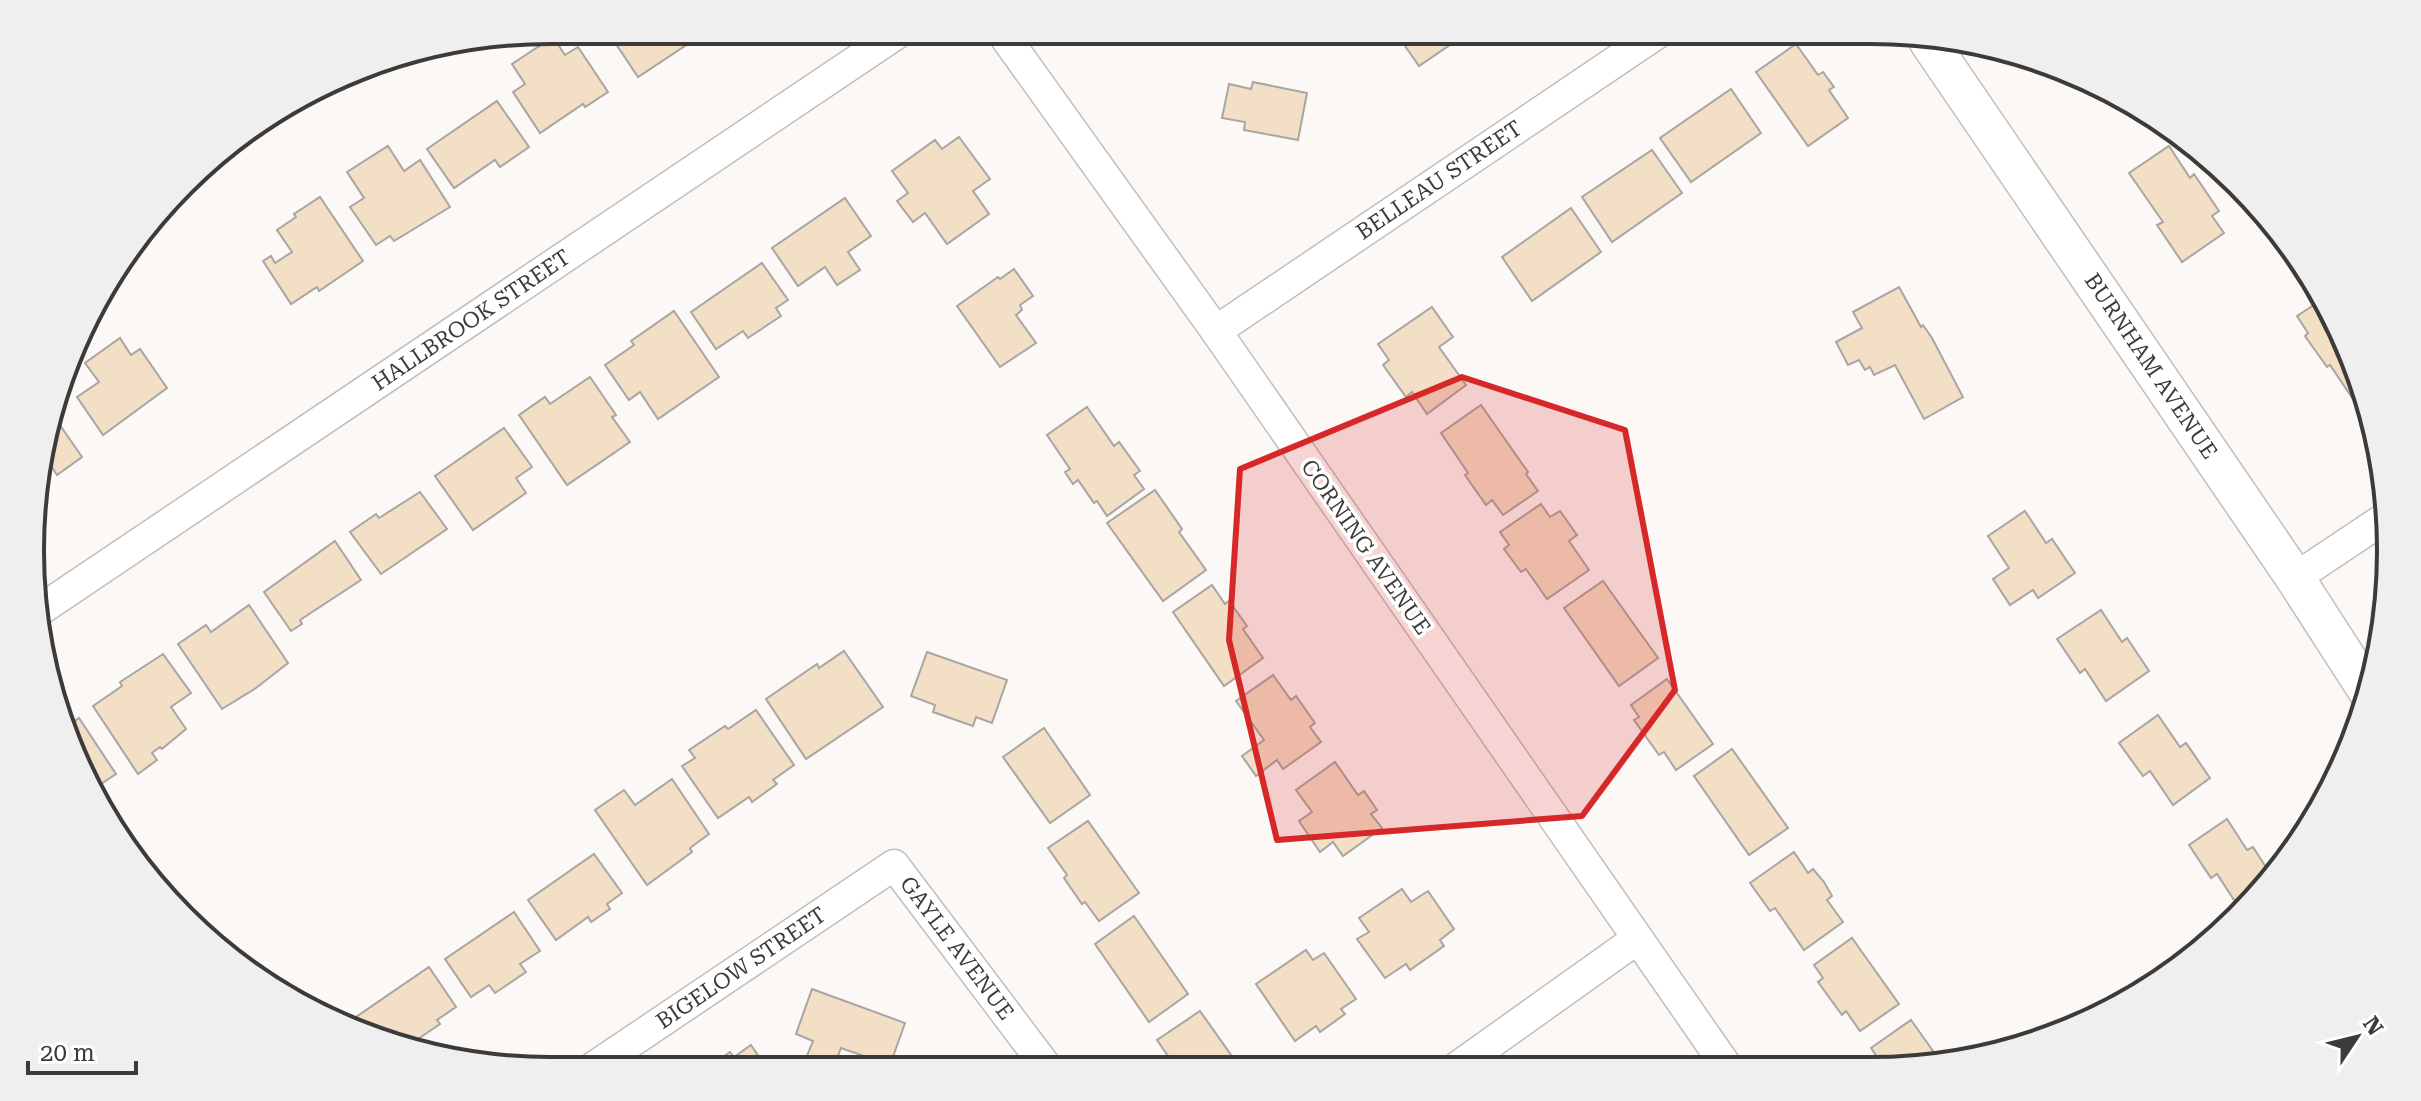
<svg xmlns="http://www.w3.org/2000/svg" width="2421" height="1101" font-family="'Roboto Serif',serif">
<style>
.building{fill:#f2dfc6;stroke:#a8a5a2;stroke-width:2}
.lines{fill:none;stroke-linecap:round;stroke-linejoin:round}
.minor-casing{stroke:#c1bebb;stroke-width:33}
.tertiary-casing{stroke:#c1bebb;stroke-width:41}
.minor{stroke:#fff;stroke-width:30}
.tertiary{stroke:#fff;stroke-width:38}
.marked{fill:#d62828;fill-opacity:0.2;stroke:#d62828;stroke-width:6;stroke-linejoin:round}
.labels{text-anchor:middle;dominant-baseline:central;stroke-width:7;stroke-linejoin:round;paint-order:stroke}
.street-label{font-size:22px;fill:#3c3b39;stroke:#fff}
.rim{fill:none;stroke:#3c3b39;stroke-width:4}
</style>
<rect width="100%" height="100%" fill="#fbf8f5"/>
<g class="building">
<path d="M624,30H709L638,77L612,38Z"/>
<path d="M1394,30H1487L1470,41L1466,34L1419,66Z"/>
<path d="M553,37L565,55L578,47L608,92L585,107L583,104L540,133L513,92L525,84L512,64Z"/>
<path d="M1796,44L1818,75L1823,72L1834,87L1829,90L1848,118L1808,146L1756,72Z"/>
<path d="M1253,82L1307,93L1298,140L1244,130L1245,122L1222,118L1229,84L1251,89Z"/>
<path d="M1731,89L1761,133L1691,182L1660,138Z"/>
<path d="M497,101L529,147L500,167L495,160L454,188L427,149Z"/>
<path d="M959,137L990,179L973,191L989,214L947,244L925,213L913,222L897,201L908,193L892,171L935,140L942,149Z"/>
<path d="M388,146L404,171L420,160L450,207L394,241L390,236L376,245L350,207L364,198L347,172Z"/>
<path d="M2169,146L2190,178L2194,174L2219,211L2212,216L2224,233L2182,262L2157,225L2163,222L2129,173Z"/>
<path d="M1652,150L1682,193L1612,242L1582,197Z"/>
<path d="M320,197L363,261L319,291L317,287L291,304L263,261L271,256L275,263L292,252L277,230L296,217L294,214Z"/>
<path d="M845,198L871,236L848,252L860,270L837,285L825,267L798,286L772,248Z"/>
<path d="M1571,208L1601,252L1532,301L1502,257Z"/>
<path d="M762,263L788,300L776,308L781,316L748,338L743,331L716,349L691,312Z"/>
<path d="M1014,269L1033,296L1020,305L1022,310L1016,315L1036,343L1000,367L957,306L998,277L1000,279Z"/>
<path d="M1899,287L1921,327L1923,325L1932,338L1963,397L1924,419L1895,365L1874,375L1870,367L1865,370L1859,360L1848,365L1836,342L1862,328L1853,312Z"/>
<path d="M2323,299L2351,351L2364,391L2353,399L2330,365L2327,367L2305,336L2308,333L2297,316Z"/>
<path d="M1432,307L1453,337L1439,347L1466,385L1427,414L1412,392L1406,397L1383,365L1389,360L1378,344Z"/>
<path d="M674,311L719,377L658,419L640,392L629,400L605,365L634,345L631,341Z"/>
<path d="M120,338L131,355L140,349L167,388L103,435L77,397L99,382L85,363Z"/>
<path d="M590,377L616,415L612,417L630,442L567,485L519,415L545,397L550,404Z"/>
<path d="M1481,405L1528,472L1526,474L1538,491L1503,515L1492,500L1486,505L1465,475L1468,473L1441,433Z"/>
<path d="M1087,407L1114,446L1119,442L1140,471L1134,475L1144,489L1107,516L1097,501L1094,503L1078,480L1073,484L1065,472L1070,469L1047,435Z"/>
<path d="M53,415L82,457L57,475L49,463L40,470V449Z"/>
<path d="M504,428L532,467L516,478L526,493L473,530L435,476Z"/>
<path d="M1155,490L1182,529L1179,532L1206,570L1163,601L1107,523Z"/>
<path d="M420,492L447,529L381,574L350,532L376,514L379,518Z"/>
<path d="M1541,504L1550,517L1560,511L1577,535L1569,541L1589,570L1547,599L1526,569L1521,572L1504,549L1509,545L1500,532Z"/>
<path d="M2025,511L2046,543L2052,539L2075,573L2038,598L2033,590L2010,605L1993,579L2009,568L1988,536Z"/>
<path d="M335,541L361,580L300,620L302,624L291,631L264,592Z"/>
<path d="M1603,581L1658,658L1619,686L1564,608Z"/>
<path d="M1212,585L1225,604L1229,601L1247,626L1243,629L1263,658L1224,686L1173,612Z"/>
<path d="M249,605L288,663L256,688L222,709L178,644L206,625L211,632Z"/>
<path d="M2101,610L2122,642L2127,638L2149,671L2106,701L2085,669L2080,673L2057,639Z"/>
<path d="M844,651L883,707L806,759L766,699L817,664L819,668Z"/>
<path d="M927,652L1007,680L992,723L976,717L973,726L933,712L935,705L911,696Z"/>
<path d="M163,654L191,693L171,707L186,729L162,749L160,747L152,753L157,760L138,774L93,706L122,686L120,682Z"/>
<path d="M1273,675L1291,700L1296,696L1315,723L1310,727L1321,742L1283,769L1277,760L1256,776L1242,756L1264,740L1236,701Z"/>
<path d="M1667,679L1713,744L1676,770L1664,752L1659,755L1634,720L1639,717L1631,705Z"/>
<path d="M756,710L794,765L773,780L777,784L752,802L749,797L718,818L682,766L695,758L689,750L725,726L728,729Z"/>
<path d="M2158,715L2180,747L2186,743L2210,778L2173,805L2150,771L2143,776L2119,743Z"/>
<path d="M79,718L116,774L92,790L68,726Z"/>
<path d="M1044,728L1090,795L1050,823L1003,757Z"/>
<path d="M1732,749L1788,828L1749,855L1694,776Z"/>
<path d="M1335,762L1358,795L1364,791L1377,810L1371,814L1382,828L1343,856L1333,842L1320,852L1299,821L1312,812L1296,790Z"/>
<path d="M672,779L709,834L690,848L692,852L647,885L595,810L624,790L635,805Z"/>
<path d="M2227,819L2247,850L2253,847L2273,878L2258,893L2238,906L2217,874L2211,878L2189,845Z"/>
<path d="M1088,821L1139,893L1099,921L1085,902L1082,904L1064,878L1067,875L1048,848Z"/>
<path d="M1794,852L1808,873L1813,869L1824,882L1832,896L1827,900L1843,922L1804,950L1775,908L1770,911L1750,883Z"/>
<path d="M594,854L622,893L607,904L610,909L591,922L588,917L556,940L528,900Z"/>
<path d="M1402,889L1411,902L1428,891L1454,929L1440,940L1444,946L1410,970L1406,964L1385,978L1357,939L1369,932L1359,918Z"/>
<path d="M514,912L540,951L520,964L526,972L495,993L489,985L471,997L445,959Z"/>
<path d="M1134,916L1188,994L1149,1022L1095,944Z"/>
<path d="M1852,938L1899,1004L1860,1031L1846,1011L1842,1015L1818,982L1823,978L1814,965Z"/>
<path d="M1306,950L1313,960L1324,953L1356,999L1341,1009L1345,1014L1320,1032L1316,1026L1295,1041L1256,984Z"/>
<path d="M429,967L456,1007L437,1020L440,1024L412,1043L409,1039L404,1042L363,1034L353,1019Z"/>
<path d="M812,989L905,1023L890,1065L841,1048L834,1066L807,1056L813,1041L796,1034Z"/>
<path d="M1200,1011L1241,1069H1177L1157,1040Z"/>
<path d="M1911,1020L1943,1065L1884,1067L1871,1048Z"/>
<path d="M751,1045L768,1070H704L730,1052L734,1057Z"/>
</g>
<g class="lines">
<defs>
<g id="minor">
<path d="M1000,30L1216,331L1727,1067"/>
<path d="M1216,331L1662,30"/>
<path d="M2295,578L2388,516"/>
<path d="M40,610L902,30"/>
<path d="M1456,1068L1637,939"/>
<path d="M588,1071L894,865L1048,1069"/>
</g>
<path id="tertiary" d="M1929,42L2295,578L2369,693"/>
</defs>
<use href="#minor" class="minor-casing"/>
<use href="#tertiary" class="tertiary-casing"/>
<use href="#minor" class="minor"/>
<use href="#tertiary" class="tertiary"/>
</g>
<path class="marked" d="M1462,377L1625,430L1675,690L1582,816L1277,840L1229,640L1240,469Z"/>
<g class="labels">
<g class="street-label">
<text transform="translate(1439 180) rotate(-34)">BELLEAU STREET</text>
<text transform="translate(471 320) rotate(-34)">HALLBROOK STREET</text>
<text transform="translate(2151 366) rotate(56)">BURNHAM AVENUE</text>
<text transform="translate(1366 547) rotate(55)">CORNING AVENUE</text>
<text transform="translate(957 948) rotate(53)">GAYLE AVENUE</text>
<text transform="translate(741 968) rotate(-34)">BIGELOW STREET</text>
</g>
</g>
<path d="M0 0H2421V1101H0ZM550 44H1871A506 506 0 0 1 2377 550V551A506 506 0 0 1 1871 1057H550A506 506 0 0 1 44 551V550A506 506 0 0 1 550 44Z" fill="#efefef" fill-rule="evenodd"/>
<path class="rim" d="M550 44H1871A506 506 0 0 1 2377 550V551A506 506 0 0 1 1871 1057H550A506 506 0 0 1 44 551V550A506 506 0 0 1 550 44Z"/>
<g transform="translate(2357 1037) rotate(55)" stroke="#ffffff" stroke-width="6" paint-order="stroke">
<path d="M0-6L14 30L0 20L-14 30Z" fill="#3c3b39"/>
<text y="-12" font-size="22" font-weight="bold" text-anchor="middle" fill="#3c3b39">N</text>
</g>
<path d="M28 1061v12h108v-12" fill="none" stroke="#3c3b39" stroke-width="4"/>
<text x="40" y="1061" font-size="24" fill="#3c3b39" stroke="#ffffff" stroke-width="6" paint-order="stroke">20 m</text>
</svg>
